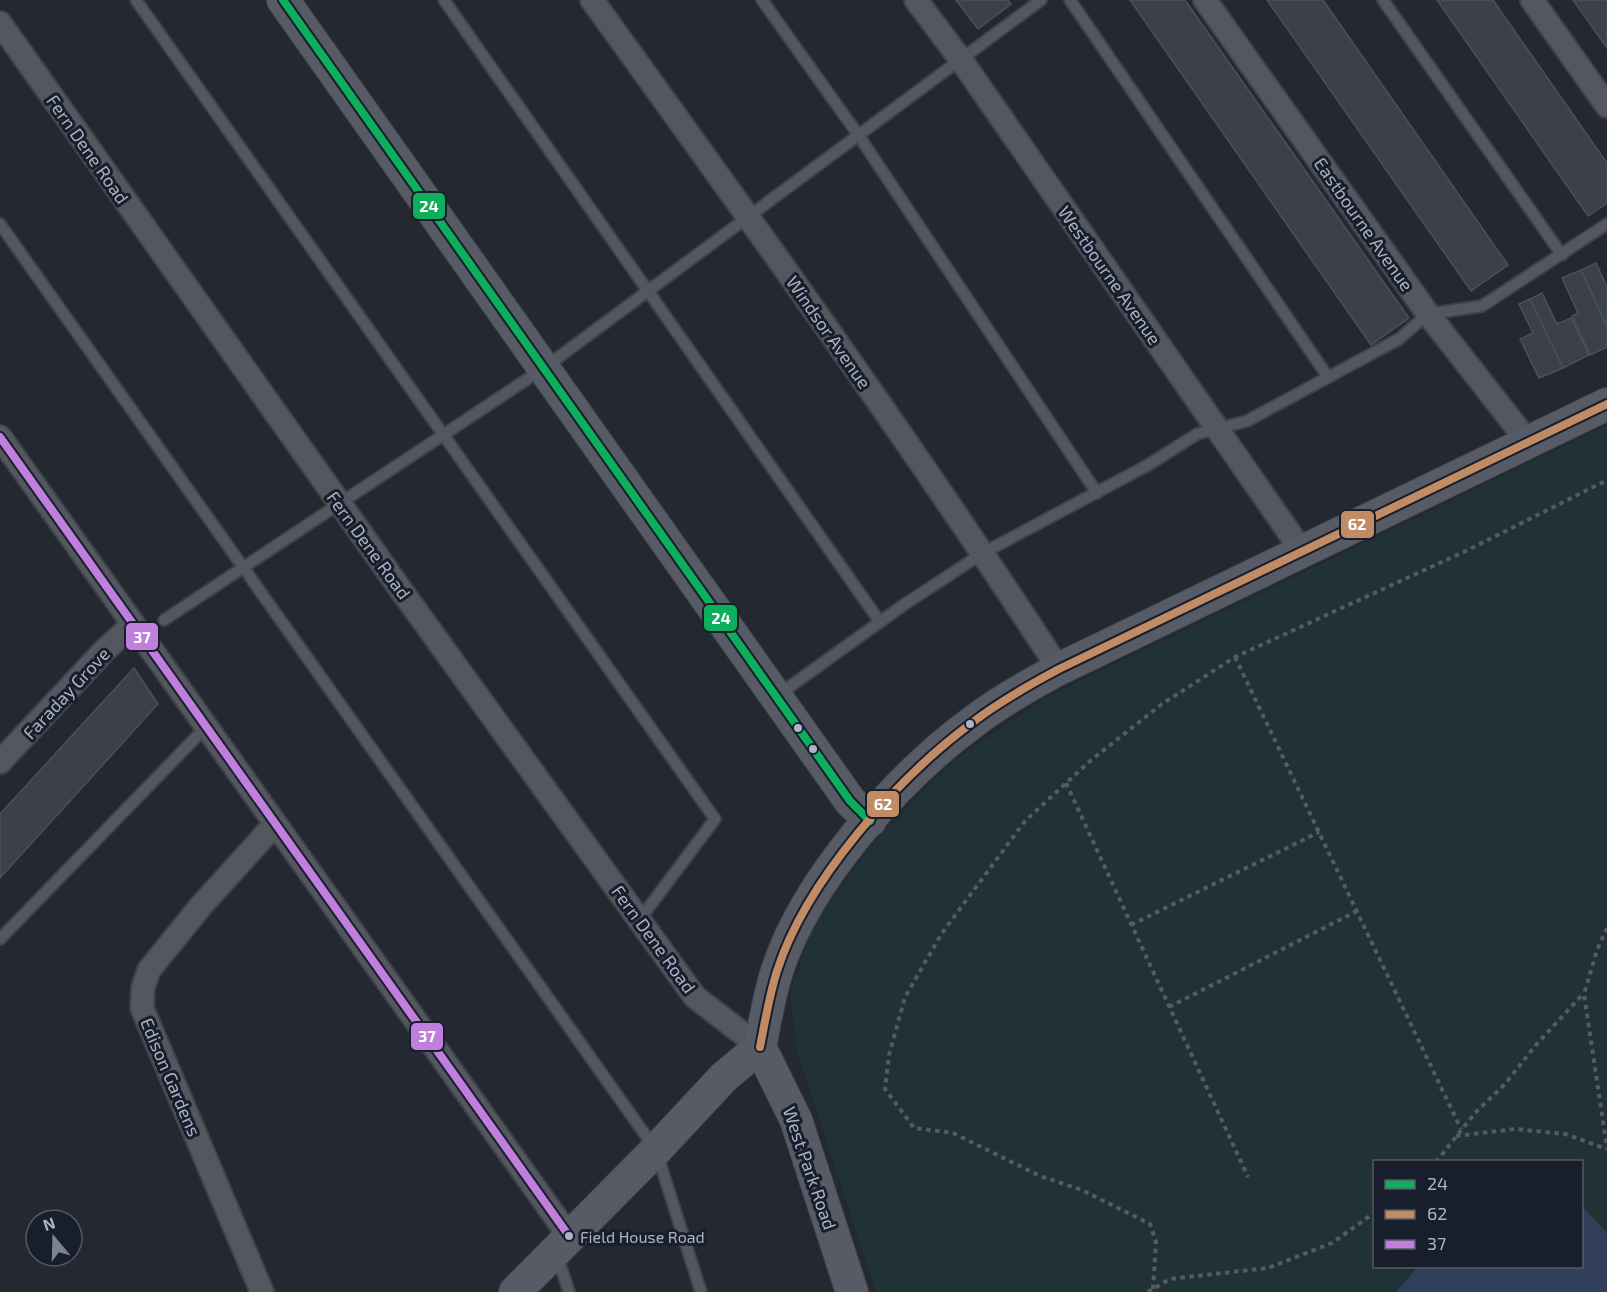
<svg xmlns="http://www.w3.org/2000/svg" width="1607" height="1292" font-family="'Exo 2',sans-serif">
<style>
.green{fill:#213236;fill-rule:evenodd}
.water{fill:#313f5a}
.building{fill:#3c4048;stroke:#4b505a;stroke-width:1.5}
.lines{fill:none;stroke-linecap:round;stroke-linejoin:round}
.lane-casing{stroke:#40434a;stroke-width:14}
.street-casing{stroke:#40434a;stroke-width:26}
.secondary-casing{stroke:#40434a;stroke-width:34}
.path{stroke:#565b63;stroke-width:4;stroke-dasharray:4.5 4.5;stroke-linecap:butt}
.lane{stroke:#545760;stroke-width:10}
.street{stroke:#545760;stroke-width:22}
.secondary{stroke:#575b65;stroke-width:32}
.bus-1-casing{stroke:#181e2b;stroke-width:12}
.bus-2-casing{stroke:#181e2b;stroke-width:12}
.bus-3-casing{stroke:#181e2b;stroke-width:12}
.bus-1{stroke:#0daf5c;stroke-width:8}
.bus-2{stroke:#c18c65;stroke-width:8}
.bus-3{stroke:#c07fdc;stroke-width:8}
.bus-dot{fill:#acb3c4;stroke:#181e2b;stroke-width:2}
.labels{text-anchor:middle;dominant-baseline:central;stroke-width:6;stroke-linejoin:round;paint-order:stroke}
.bus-label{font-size:16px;fill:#acb3c4;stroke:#181e2b;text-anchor:start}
.street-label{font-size:18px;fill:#acb3c4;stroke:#181e2b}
.line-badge{stroke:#181e2b;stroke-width:2}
.badge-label{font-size:16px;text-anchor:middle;font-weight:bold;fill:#fff}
</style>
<rect width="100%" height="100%" fill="#242831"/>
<path class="green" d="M1607,425V1292H876L797,1051L790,992L813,926L873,843L953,761L1043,699ZM1374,1162H1582V1266H1374Z"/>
<path class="water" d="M1582,1206L1607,1233V1292H1396L1418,1267L1582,1266Z"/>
<g class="building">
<path d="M956,0H1008L1011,4L978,29Z"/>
<path d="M1130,0H1185L1409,318L1371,345Z"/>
<path d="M1267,0H1323L1508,265L1471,291Z"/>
<path d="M1437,0H1493L1607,163V203L1588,216Z"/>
<path d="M1573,0H1607V48Z"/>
<path d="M1596,263L1607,287V327L1581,270Z"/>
<path d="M1581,270L1607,327V347L1590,355L1572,316L1578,313L1562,278Z"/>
<path d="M1542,293L1557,324L1571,318L1589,355L1563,368L1530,299Z"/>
<path d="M1530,299L1563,368L1539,378L1520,339L1533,333L1519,304Z"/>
<path d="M134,668L158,704L0,878V814Z"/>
</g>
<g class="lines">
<defs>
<g id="lane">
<path d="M136,0L715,819L640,919"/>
<path d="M444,0L880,622"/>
<path d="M762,0L859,136L1097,493"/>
<path d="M1070,0L1328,377"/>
<path d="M1383,0L1562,255"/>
<path d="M0,224L656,1150L701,1292"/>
<path d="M164,620L544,368L1041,0"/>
<path d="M778,695L905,604L983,553L1148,465L1197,434L1247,421L1399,339L1428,314L1482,306L1607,224"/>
<path d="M0,939L206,727"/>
<path d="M554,1257L561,1267L569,1292"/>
</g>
<g id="street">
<path d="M592,0C751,220 910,441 1059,669"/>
<path d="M916,0L961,60L1302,551"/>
<path d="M1205,0L1428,314L1529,443"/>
<path d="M1532,0L1607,106"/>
<path d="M0,23L401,590L695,997L760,1047"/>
<path d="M0,437L569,1236"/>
<path d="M0,762L104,651L133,624"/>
<path d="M262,1292L142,1008L143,988L149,970L200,907L275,824"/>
</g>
<g id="secondary">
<path d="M283,0L850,801L870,821"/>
<path d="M760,1047C765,1022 769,996 777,971C806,881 897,778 973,722C999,702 1029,685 1059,669L1607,404"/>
<path d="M760,1047L796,1120L852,1292"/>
<path d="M515,1292L656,1150L724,1077L760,1047"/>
</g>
</defs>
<use href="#lane" class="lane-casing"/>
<use href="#street" class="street-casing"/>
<use href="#secondary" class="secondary-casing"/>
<g class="path">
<path d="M1235,657L1461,1129"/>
<path d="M1066,783L1248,1177"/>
<path d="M1131,925L1319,832"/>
<path d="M1607,928L1597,950L1584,994L1607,1148"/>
<path d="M1169,1007L1357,911"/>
<path d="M1456,1136L1515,1129L1565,1134L1607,1149"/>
<path d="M1436,1162L1475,1113L1505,1084L1535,1046L1583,994"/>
<path d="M1153,1289L1156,1242L1150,1224L1082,1190L1040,1176L953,1133L914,1128L885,1089L889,1055L905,997L942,933L1025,821L1090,761L1162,704L1235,657L1468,550L1607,480"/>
<path d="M1148,1292L1170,1279L1268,1268L1332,1243L1374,1213"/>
</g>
<use href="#lane" class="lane"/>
<use href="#street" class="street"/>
<use href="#secondary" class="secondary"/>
<defs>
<path id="bus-1" d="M283,0L850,801L870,821"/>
<path id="bus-2" d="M760,1047C765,1022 769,996 777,971C806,881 897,778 973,722C999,702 1029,685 1059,669L1607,404"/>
<path id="bus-3" d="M0,437L569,1236"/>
</defs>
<use href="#bus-1" class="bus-1-casing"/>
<use href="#bus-2" class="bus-2-casing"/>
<use href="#bus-3" class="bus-3-casing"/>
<use href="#bus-1" class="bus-1"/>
<use href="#bus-2" class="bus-2"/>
<use href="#bus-3" class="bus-3"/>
</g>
<g class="bus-dot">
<circle cx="970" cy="724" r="5"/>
<circle cx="798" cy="728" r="5"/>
<circle cx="813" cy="749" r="5"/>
<circle cx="569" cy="1236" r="5"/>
</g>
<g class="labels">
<g class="bus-label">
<text x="580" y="1236">Field House Road</text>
</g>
<g class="street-label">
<text transform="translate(88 149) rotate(55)">Fern Dene Road</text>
<text transform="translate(1364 224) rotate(55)">Eastbourne Avenue</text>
<text transform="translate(1110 275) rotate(55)">Westbourne Avenue</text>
<text transform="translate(829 332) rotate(55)">Windsor Avenue</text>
<text transform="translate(369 545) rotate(54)">Fern Dene Road</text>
<text transform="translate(66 693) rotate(-47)">Faraday Grove</text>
<text transform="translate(654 939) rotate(54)">Fern Dene Road</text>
<text transform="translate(171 1077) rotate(67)">Edison Gardens</text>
<text transform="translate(810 1168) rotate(71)">West Park Road</text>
</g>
</g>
<g class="line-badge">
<rect x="412" y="192" width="34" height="28" rx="6" fill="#0daf5c"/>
<rect x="1340" y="510" width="35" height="29" rx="6" fill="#c18c65"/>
<rect x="703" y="604" width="35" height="28" rx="6" fill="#0daf5c"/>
<rect x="125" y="622" width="34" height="29" rx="6" fill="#c07fdc"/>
<rect x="866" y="790" width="34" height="28" rx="6" fill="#c18c65"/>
<rect x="410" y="1022" width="34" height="29" rx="6" fill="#c07fdc"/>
</g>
<g class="badge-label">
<text x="429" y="212">24</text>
<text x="1357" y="530">62</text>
<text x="721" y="624">24</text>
<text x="142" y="643">37</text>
<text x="883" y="810">62</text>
<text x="427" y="1042">37</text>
</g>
<rect x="1373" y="1160" width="210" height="108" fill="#181e2b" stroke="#535a68" stroke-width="1.5"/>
<rect x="1385" y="1180" width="30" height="9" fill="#0daf5c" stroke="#535a68" stroke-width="1.5"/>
<text x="1427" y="1190" font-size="18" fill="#acb3c4">24</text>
<rect x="1385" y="1210" width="30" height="9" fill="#c18c65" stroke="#535a68" stroke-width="1.5"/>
<text x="1427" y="1220" font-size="18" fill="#acb3c4">62</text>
<rect x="1385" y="1240" width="30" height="9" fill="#c07fdc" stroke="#535a68" stroke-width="1.5"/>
<text x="1427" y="1250" font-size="18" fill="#acb3c4">37</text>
<g transform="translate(54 1238) rotate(341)"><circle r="28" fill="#181e2b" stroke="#535a68" stroke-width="1.5"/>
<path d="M0-4.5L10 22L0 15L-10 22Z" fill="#7c8291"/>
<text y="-9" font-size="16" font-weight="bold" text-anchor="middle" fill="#acb3c4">N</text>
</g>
</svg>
